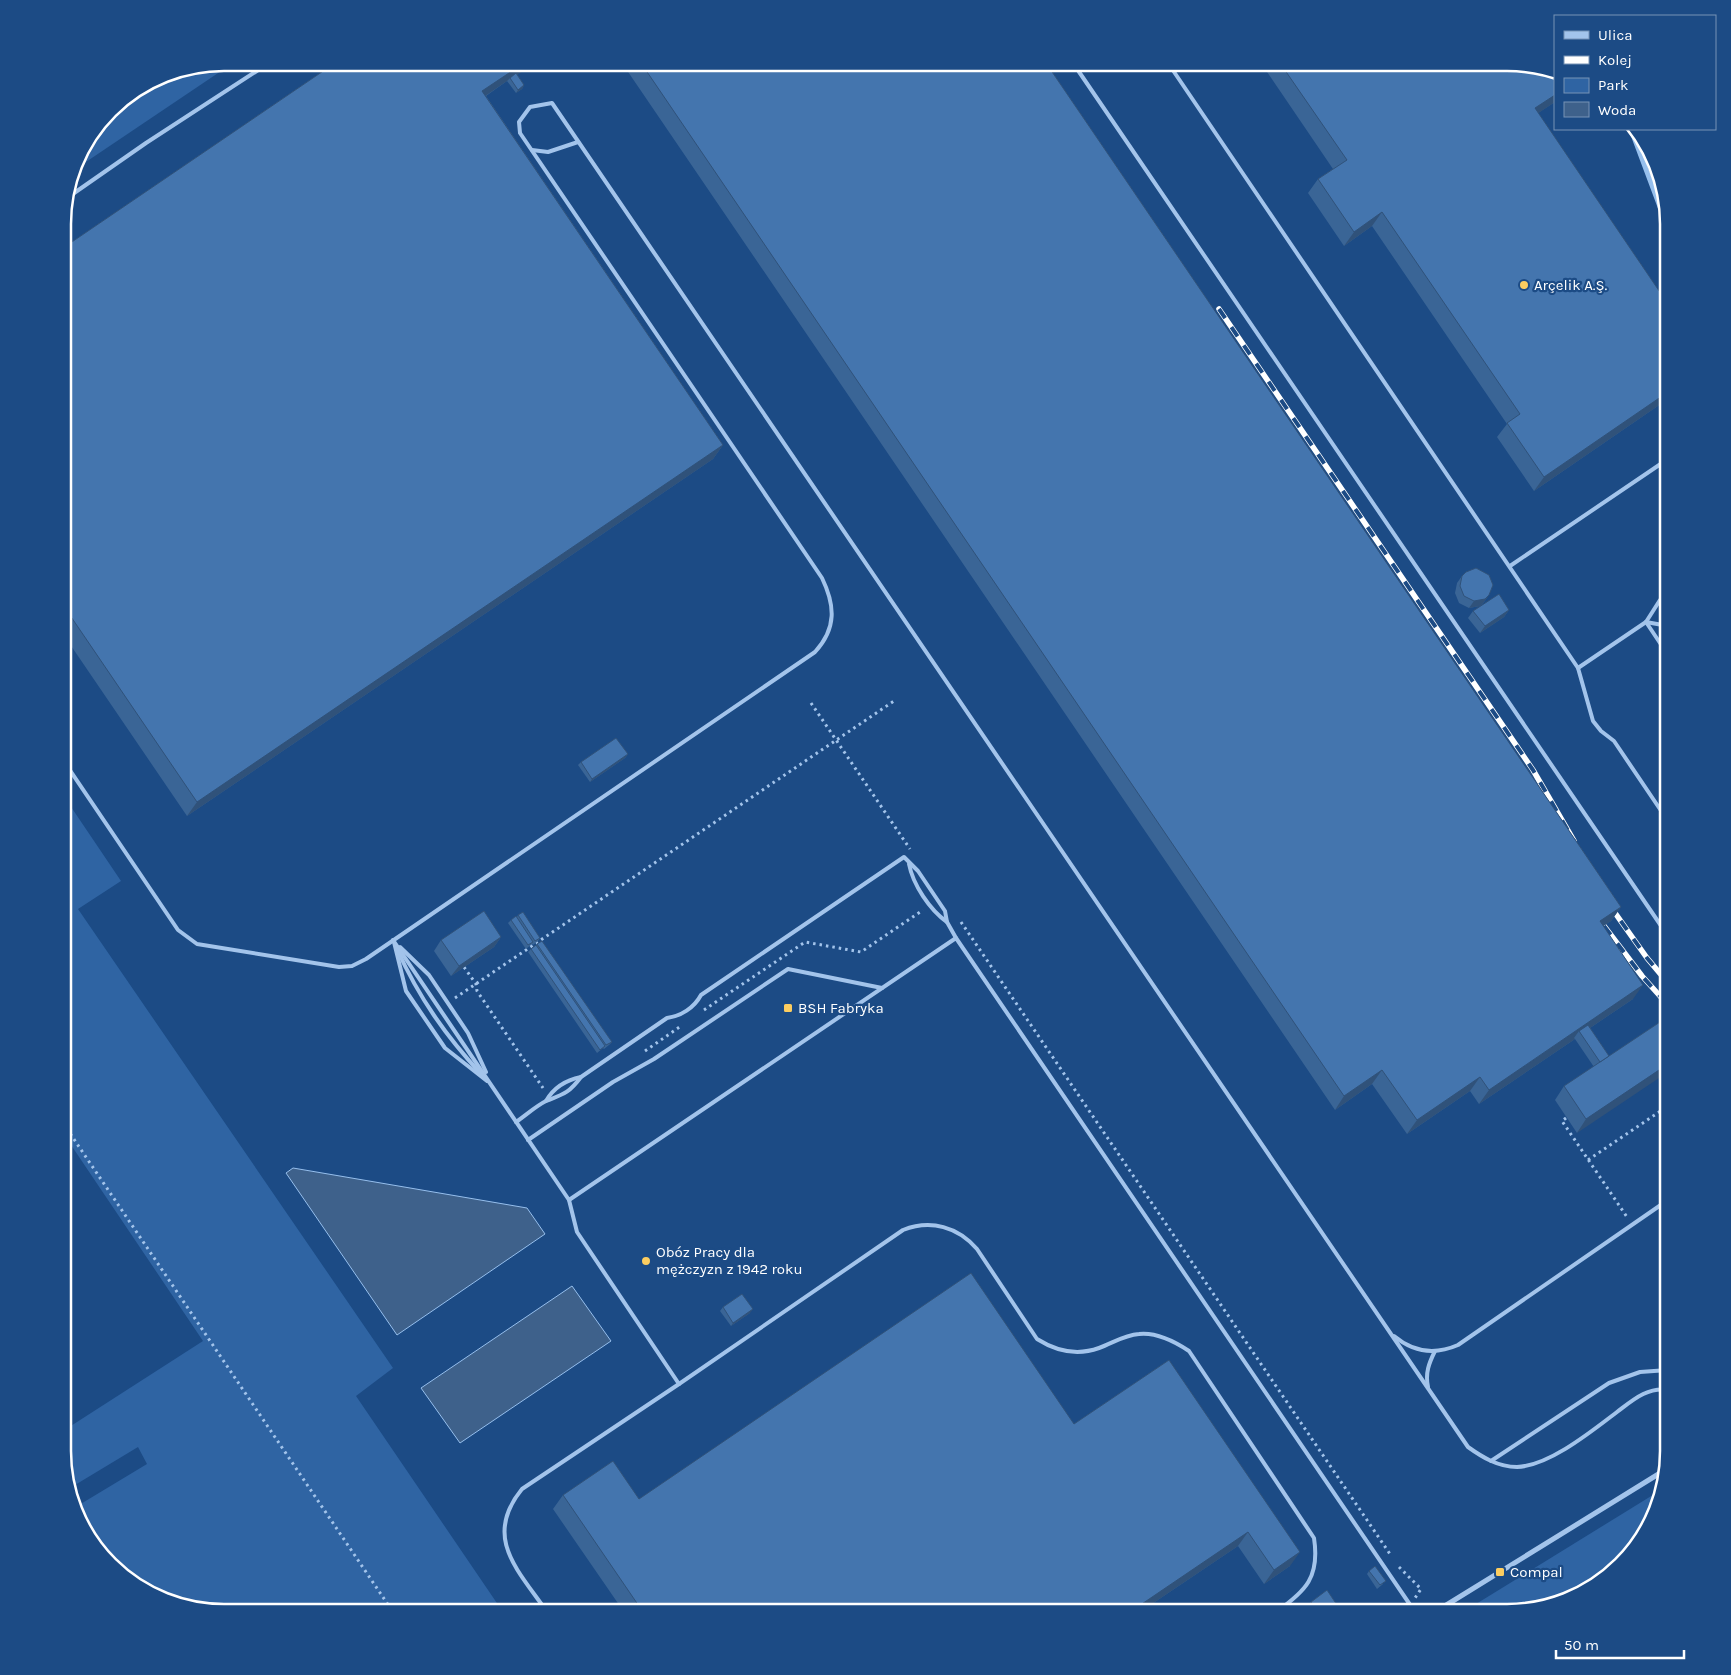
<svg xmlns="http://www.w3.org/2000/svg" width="1731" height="1675" font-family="Karla,sans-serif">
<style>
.green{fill:#2f64a3}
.water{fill:#3e618b;stroke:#96bfed}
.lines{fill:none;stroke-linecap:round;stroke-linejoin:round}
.stream{stroke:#96bfed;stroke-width:5}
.path{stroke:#a3c4eb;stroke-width:3;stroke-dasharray:2.5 4;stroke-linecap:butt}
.lane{stroke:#a3c4eb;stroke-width:4}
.street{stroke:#a3c4eb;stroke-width:5}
.rail-casing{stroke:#fff;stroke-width:5.5}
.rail{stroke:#1c4b85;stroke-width:4;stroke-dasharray:11;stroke-linecap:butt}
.wall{fill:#3a6596}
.shaded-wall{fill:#30527a}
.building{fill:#4475ae;stroke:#30527a}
.poi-dot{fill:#fccd60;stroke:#1c4b85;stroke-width:2}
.labels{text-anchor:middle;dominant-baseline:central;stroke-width:4.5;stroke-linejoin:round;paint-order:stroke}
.poi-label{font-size:15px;fill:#fff;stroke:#1c4b85;text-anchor:start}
.rim{fill:none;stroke:#fff;stroke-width:2.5}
</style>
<rect width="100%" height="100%" fill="#1c4b85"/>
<g class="green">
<path d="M224,63H233L74,170L79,153L117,103L163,75Z"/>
<path d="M63,795L121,881L78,909L393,1368L356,1396L503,1612H225L162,1600L103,1558L75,1512L74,1508L147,1464L138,1447L70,1488L63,1451V1431L203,1341L71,1145L63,1150Z"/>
<path d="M1661,1490L1656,1513L1614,1572L1568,1600L1507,1612H1463Z"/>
</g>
<g class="water">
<path d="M293,1168L527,1208L545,1234L397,1335L286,1173Z"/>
<path d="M572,1286L611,1341L460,1443L421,1388Z"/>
</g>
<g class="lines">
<path class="stream" d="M1631,129L1668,228"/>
<g class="path">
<path d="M811,703L910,849"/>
<path d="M961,922L1390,1554"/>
<path d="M464,967L476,984L477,991L543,1088"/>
<path d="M455,998L894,701"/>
<path d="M704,1010L805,942L861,952L923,910"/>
<path d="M645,1051L681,1026"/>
<path d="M1566,1118L1562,1121L1627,1217"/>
<path d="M63,1123L393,1612"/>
<path d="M1588,1160L1668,1106"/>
<path d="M1399,1567L1421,1589L1415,1598"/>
</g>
<g class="lane">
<path d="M1073,63L1668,936"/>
<path d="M1168,63L1578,668L1646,622L1660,600L1668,594"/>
<path d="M532,150L548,152L578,142"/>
<path d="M67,198L146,143L269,63"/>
<path d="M1510,566L1668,459"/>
<path d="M1646,622L1668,655"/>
<path d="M1646,622L1668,626"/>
<path d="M1578,668L1593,721L1601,731L1614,741L1668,821"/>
<path d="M63,760L178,930L197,944L339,967L352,966L366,959L815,652C837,628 835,605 822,578L520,133L519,122L530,107L552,103L1468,1447C1482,1457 1498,1467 1517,1467C1549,1466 1592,1431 1617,1412C1633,1400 1647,1387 1668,1390"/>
<path d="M909,864C913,885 930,910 947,922"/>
<path d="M393,940L569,1200L956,938L1415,1612"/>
<path d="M394,942L406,991L445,1048L487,1081"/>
<path d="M400,947L429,975L468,1033L486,1072"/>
<path d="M397,949C419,998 446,1036 482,1075"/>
<path d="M546,1101C554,1087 566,1080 581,1077"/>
<path d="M516,1122C526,1115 536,1106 546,1101C564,1094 569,1093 581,1077L667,1018C681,1016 694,1008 701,995L904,857L918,871L945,911L947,922L956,938"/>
<path d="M528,1140L613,1082L654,1059L788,969L882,988"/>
<path d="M569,1200L577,1232L679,1384"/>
<path d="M1394,1336C1413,1352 1435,1355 1458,1345L1668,1200"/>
<path d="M1428,1387C1425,1373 1429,1363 1435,1351"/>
<path d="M1491,1461L1609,1383L1640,1372L1668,1370"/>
<path d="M547,1612C519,1571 482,1538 522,1489L679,1384L903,1230C931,1219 958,1227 977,1249L1037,1339C1056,1351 1077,1356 1099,1348C1113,1343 1124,1335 1139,1334C1157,1332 1174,1341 1189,1351L1314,1538C1320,1577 1306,1591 1276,1612"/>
</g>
<path class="street" d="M1435,1612L1665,1470"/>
<defs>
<g id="rail">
<path d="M1219,309L1533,770L1574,841"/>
<path d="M1608,903L1647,958L1668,983"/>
<path d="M1604,926L1642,976L1668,1005"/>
</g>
</defs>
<use href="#rail" class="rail-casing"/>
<use href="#rail" class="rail"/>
</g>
<g class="wall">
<path d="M335,63H535L517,74L524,85L522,89L516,93L507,81L486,96L723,445L713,459L187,816L63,634V248Z"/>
<path d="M622,63H1046L1621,907L1611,921L1603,926L1633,999L1590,1028L1609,1056L1663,1020L1577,1133L1555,1100L1564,1086L1594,1067L1575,1039L1479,1104L1470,1091L1407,1134L1372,1084L1335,1110Z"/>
<path d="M1261,63H1517L1555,102L1538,113L1668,304V318L1664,324L1668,331V399L1534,491L1497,437L1507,424L1372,226L1344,246L1308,193L1318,179L1333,169Z"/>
<path d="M1462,576L1489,595L1484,602L1480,606L1469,608L1459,603L1455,593L1457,583Z"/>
<path d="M1509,610L1504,617L1480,633L1468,618L1473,611Z"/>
<path d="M628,754L625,758L590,782L578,765L581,762Z"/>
<path d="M518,915L540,938L538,941L533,945L532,944L526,949L508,923L511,920L517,917Z"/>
<path d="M501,937L494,947L451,976L434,951L441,940Z"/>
<path d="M537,944L612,1042L609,1045L604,1049L603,1048L597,1053L528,952L531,949L536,946Z"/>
<path d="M723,1307L750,1313L731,1326L720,1311Z"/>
<path d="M1169,1360L1290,1566L1264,1584L1238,1546L1140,1612H624L553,1509L563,1495L639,1499L1074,1424Z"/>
<path d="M1369,1571L1383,1584L1377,1589L1367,1574Z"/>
<path d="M1311,1602L1340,1612H1313L1308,1605Z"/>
</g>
<g class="shaded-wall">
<path d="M524,63H535L511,79L510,78L507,81L472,105L482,91Z"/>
<path d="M524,85L522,89L516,93L518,90Z"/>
<path d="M1555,95V102L1525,122L1535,108Z"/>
<path d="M1382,212L1372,226L1344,246L1354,232Z"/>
<path d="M1668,314V318L1663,325L1661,320Z"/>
<path d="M1668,392V399L1534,491L1544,477Z"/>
<path d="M723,445L713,459L187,816L197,802Z"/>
<path d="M1489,595L1484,602L1480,606L1469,608L1474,601Z"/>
<path d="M1509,610L1504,617L1480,633L1485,626Z"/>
<path d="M628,754L625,758L590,782L592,779Z"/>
<path d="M1621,907L1611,921L1590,935L1600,921Z"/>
<path d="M501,937L494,947L451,976L459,966Z"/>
<path d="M1643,985L1633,999L1581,1034L1579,1031L1574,1038L1575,1039L1479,1104L1489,1090Z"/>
<path d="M1668,1064V1072L1577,1133L1586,1119Z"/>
<path d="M1382,1070L1372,1084L1335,1110L1344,1096Z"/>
<path d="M1480,1077L1470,1091L1407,1134L1417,1120Z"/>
<path d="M753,1309L750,1313L731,1326L733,1323Z"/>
<path d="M1248,1532L1238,1546L1140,1612H1130Z"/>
<path d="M1300,1552L1290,1566L1264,1584L1274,1570Z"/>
</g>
<g class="building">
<path d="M335,63H524L482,91L723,445L197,802L63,605V248Z"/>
<path d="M641,63H1046L1621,907L1600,921L1643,985L1489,1090L1480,1077L1417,1120L1382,1070L1344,1096Z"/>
<path d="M1280,63H1517L1555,73V95L1535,108L1668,304V314L1661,320L1668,331V392L1544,477L1507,423L1520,414L1382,212L1354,232L1318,179L1347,160Z"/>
<path d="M516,73L524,85L518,90L510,78Z"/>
<path d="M1476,568L1489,575L1493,585L1489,595L1485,599L1474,601L1464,596L1460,586L1462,576L1466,572Z"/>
<path d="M1499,594L1509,610L1485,626L1473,611Z"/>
<path d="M616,738L628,754L592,779L581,762Z"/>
<path d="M484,911L501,937L459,966L441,940Z"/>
<path d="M523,912L540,938L535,941L518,915Z"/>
<path d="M516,916L533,942L528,945L511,920Z"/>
<path d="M542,941L612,1042L606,1045L537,944Z"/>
<path d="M536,945L605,1046L600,1050L531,949Z"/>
<path d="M1663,1020L1668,1029V1064L1586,1119L1564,1086Z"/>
<path d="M1588,1025L1609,1056L1600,1062L1579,1031Z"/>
<path d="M971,1273L1074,1424L1169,1360L1300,1552L1274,1570L1248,1532L1130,1612H643L563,1495L613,1461L639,1499Z"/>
<path d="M742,1294L753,1309L733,1323L723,1307Z"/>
<path d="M1375,1566L1386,1581L1380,1585L1369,1571Z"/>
<path d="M1327,1590L1341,1611L1339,1612H1318L1311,1602Z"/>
</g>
<g class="poi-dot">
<circle cx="1524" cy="285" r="5"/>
<rect x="783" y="1003" width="10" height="10" rx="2.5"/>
<circle cx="646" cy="1261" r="5"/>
<rect x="1495" y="1567" width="10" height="10" rx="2.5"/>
</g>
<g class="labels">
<g class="poi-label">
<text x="1534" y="285">Arçelik A.Ş.</text>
<text x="798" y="1008">BSH Fabryka</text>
<text x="656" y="1252">Obóz Pracy dla<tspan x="656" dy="17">mężczyzn z 1942 roku</tspan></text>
<text x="1510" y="1572">Compal</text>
</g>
</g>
<path d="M0 0H1731V1675H0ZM224 71H1507A153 153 0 0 1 1660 224V1451A153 153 0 0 1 1507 1604H224A153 153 0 0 1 71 1451V224A153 153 0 0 1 224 71Z" fill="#1c4b85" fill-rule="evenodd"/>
<path class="rim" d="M224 71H1507A153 153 0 0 1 1660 224V1451A153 153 0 0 1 1507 1604H224A153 153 0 0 1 71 1451V224A153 153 0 0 1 224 71Z"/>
<rect x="1554" y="15" width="162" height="115" fill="#1c4b85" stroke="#7793b6"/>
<rect x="1564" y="31" width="25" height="8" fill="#a3c4eb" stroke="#7793b6"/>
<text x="1598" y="40" font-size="15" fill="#ffffff">Ulica</text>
<rect x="1564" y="56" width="25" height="8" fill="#ffffff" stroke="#7793b6"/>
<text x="1598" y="65" font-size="15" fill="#ffffff">Kolej</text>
<rect x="1564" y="78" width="25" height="15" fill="#2f64a3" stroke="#7793b6"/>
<text x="1598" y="90" font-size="15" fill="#ffffff">Park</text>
<rect x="1564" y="102" width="25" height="15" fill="#3e618b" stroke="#7793b6"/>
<text x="1598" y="115" font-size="15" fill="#ffffff">Woda</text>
<path d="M1556 1650v8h128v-8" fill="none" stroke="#ffffff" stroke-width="2.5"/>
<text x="1564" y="1650" font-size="15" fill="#ffffff" stroke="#1c4b85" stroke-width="4" paint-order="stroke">50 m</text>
</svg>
